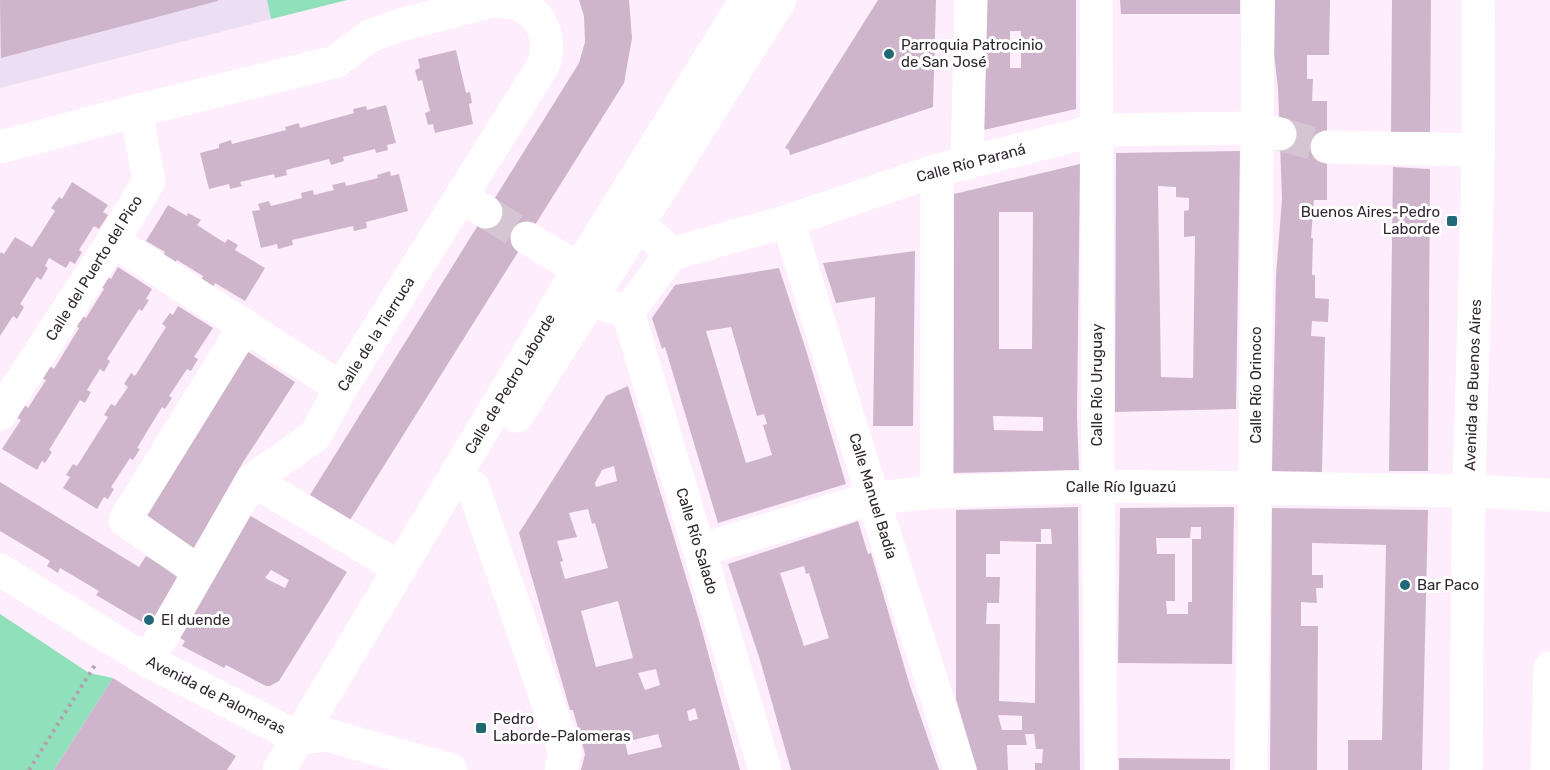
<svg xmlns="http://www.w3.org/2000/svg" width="1550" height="770" font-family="Rubik,sans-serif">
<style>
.education{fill:#eddff3}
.green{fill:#8fe0bb}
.building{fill:#cfb5cc;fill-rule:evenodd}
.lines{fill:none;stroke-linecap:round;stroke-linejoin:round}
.minor-tunnel{stroke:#d5c5d3;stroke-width:33;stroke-dasharray:33 16;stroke-linecap:butt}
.path{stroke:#b0a2ae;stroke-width:4;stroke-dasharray:3 4.5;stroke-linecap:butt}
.minor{stroke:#fff;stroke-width:33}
.major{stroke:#fff;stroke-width:33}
.poi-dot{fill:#216976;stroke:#fff;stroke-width:2}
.labels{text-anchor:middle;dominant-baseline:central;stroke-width:6;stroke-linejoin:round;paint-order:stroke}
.poi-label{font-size:15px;fill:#312730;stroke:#fff;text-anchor:start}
.street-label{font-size:15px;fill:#312730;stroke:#fff}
</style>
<rect width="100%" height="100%" fill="#feedfc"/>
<path class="education" d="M0,0H347L0,88Z"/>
<g class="green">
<path d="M267,0H347L271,19Z"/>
<path d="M0,614L89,673L113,678L54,770H0Z"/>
</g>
<g class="building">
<path d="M0,0H218V1L1,58Z"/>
<path d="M579,0H629L632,38L624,83L350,520L310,495L579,63L585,42L584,16Z"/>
<path d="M878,0H936L933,107L790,155L789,150L785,148Z"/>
<path d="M980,0H1076V109L979,131ZM1010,31H1021V68H1010Z"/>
<path d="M1120,0H1240V14H1121Z"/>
<path d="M1275,0H1330L1329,55H1307V79H1313L1312,101H1327V200H1314L1311,238H1313L1312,275H1315V298L1329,299L1328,322L1312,321L1311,336L1325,337L1322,472L1272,471L1276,275L1282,199L1278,88L1274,54Z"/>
<path d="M1392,0H1431L1430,132H1391Z"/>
<path d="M456,50L466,93L470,92L472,103L469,104L473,124L435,133L433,124L428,125L425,113L430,111L422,80L418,81L415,70L420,68L418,59Z"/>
<path d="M386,105L396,143L387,145L388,150L376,153L375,149L343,157L344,161L331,165L329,159L286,170L287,175L275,178L274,174L240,182L242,186L230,189L229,184L209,189L200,153L219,148V144L231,140L232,144L286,130L285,127L299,123L300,128L354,113L353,109L366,106L367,110Z"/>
<path d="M1240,151L1236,409L1115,412L1116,153ZM1158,186L1176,187V197L1189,198V210L1184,211V237L1195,236L1193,378L1161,377Z"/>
<path d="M1080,164L1077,417L1079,470L953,473L954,194ZM999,212H1033L1032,349H999ZM993,416L1043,417V431L994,430Z"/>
<path d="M1393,167L1430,169L1428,471H1389Z"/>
<path d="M390,171L391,176L399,174L408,211L366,222L367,228L354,231L353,226L292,240L293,245L278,249L277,244L261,248L252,211L260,210L258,204L269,201L271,206L302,198L301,193L313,190L314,195L334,190L332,185L345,182L346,186L378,178L377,175Z"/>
<path d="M72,182L108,205L103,212L108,215L99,229L94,226L79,250L82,252L75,264L70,261L66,268L49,258L45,266L48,268L41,280L37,277L20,304L24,307L17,319L13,316L0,336V254L1,252L4,254L15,237L32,247L55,211L51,208L59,197L62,199Z"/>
<path d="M168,205L187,216L188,213L201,220L197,225L225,243L228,239L238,245L235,250L265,268L245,301L215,283L213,287L201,280L203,276L177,260L175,263L162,256L165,252L146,241Z"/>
<path d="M915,251L913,426H873L875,297L836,303L823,263Z"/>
<path d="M118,267L152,289L146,299L149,300L142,311L139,309L107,359L110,361L104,372L100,369L87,390L91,392L85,403L80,400L49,450L52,452L45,463L42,461L37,470L2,449L21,420L17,418L25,405L28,408L46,380L42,378L50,366L54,369L79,328L76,326L82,316L86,318L104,289L101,286L107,276L111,279Z"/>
<path d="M779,268L806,350L846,484L718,523L665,347L662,349L652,318L675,285ZM731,327L757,416L764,414L767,424L763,425L772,455L746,463L706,331Z"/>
<path d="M178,306L213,328L194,357L198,359L191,371L187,369L169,396L172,398L165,409L162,407L137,448L140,449L133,460L130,458L111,487L114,489L108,499L104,497L97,509L63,488L70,477L66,475L73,464L77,466L108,417L104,415L111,404L115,406L128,387L124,384L131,373L135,376L166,327L162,324L170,313L173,315Z"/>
<path d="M245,350L295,382L242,464L192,553L139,522Z"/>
<path d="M628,386L699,620L740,770H581L585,754L573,710H570L519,533L606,396ZM614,466L617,481L596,487L595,483L602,470ZM588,509L592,524L595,523L608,568L565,579L560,562L563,561L557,541L577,537L569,513ZM618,601L633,658L596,667L581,611ZM656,669L660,685L645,690L638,673ZM695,708L698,719L689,721L687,711ZM658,734L662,747L628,755L625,742Z"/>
<path d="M0,482L139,567L146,556L181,577L152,628L96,595L99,591L60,568L58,573L47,566L50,561L0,531Z"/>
<path d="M1078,507L1080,770H1035V763H1042L1043,749H1036L1034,734H1025L1027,745H1007L1008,770H977L956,699V510ZM1041,529H1051L1052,544H1036L1035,703L999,701L1000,624H986L987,603H999L1000,577H986V554H1000V541L1041,542ZM998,715L1022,716V730H1002Z"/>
<path d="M1234,507L1232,664L1118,663L1120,508ZM1191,527H1201V539H1192V602H1188V614H1167L1166,601H1175V554H1157L1156,538H1190Z"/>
<path d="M1272,508L1428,510L1422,770H1348V740H1382L1386,545L1312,543V575H1323V588H1316L1317,603L1301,602V626H1318L1317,770H1270Z"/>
<path d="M249,515L347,572L279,681L270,686H266L226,665L224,668L182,646L185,641L180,638ZM271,570L289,580L285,588L265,578Z"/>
<path d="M858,521L868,554L871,553L910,686L939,770H791L760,660L728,564ZM804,566L806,574L809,573L829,638L804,646L780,573Z"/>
<path d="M113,678L236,756L227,770H54Z"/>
<path d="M1119,758L1230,759V770H1119Z"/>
</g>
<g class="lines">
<g class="minor-tunnel">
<path d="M1280,134L1327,147"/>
<path d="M486,212L527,238"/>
</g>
<path class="path" d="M29,770L95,665"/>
<g class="minor">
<path d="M1096,0L1098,486L1101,770"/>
<path d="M0,147L136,111L335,62L370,36L400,25L492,1C533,0 554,27 544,64L341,388L315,436L252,480L148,661"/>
<path d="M1327,147L1478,150"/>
<path d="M967,163L971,0"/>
<path d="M937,170V492"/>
<path d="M461,197L486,212"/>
<path d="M788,221L873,498L960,770"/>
<path d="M527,238L579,269"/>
<path d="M113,241L341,388"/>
<path d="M671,254L788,221L937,170L1097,130L1257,128L1280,134"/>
<path d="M607,306L628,312L671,254L655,238"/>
<path d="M628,312L765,770"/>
<path d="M0,414L113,241L149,181L136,111"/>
<path d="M517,416L780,0"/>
<path d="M252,480L400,568"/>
<path d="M473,487L565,752L561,770"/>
<path d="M700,550L873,498L937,492L1098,486L1469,491L1550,495"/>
<path d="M0,570L148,661L299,738L327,735L451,770"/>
<path d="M199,572L125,520L245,326"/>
<path d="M279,770L579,269L746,0"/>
<path d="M1251,770L1255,487L1258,0"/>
</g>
<g class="major">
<path d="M1466,770C1467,676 1467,583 1469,489C1473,326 1481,163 1478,0"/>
<path d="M1547,770L1550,668"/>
</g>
</g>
<g class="poi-dot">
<circle cx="889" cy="54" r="6"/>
<rect x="1446" y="215" width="12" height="12" rx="3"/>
<circle cx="1405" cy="585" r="6"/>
<circle cx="149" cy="620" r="6"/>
<rect x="475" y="722" width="12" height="12" rx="3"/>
</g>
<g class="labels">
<g class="poi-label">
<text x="901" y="45">Parroquia Patrocinio<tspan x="901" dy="17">de San José</tspan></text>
<text x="1440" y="212" text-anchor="end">Buenos Aires-Pedro<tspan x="1440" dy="17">Laborde</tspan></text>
<text x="1417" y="585">Bar Paco</text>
<text x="161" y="620">El duende</text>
<text x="493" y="719">Pedro<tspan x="493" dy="17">Laborde-Palomeras</tspan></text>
</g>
<g class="street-label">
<text transform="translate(971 163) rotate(-15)">Calle Río Paraná</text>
<text transform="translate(94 268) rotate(-58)">Calle del Puerto del Pico</text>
<text transform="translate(376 334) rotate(-58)">Calle de la Tierruca</text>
<text transform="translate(510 384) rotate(-59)">Calle de Pedro Laborde</text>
<text transform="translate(1097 385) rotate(-90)">Calle Río Uruguay</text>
<text transform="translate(1256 385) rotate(-90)">Calle Río Orinoco</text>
<text transform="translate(1473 385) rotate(-88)">Avenida de Buenos Aires</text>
<text x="1121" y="487">Calle Río Iguazú</text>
<text transform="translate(873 496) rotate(73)">Calle Manuel Badía</text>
<text transform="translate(697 541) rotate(73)">Calle Río Salado</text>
<text transform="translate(216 695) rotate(27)">Avenida de Palomeras</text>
</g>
</g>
</svg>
